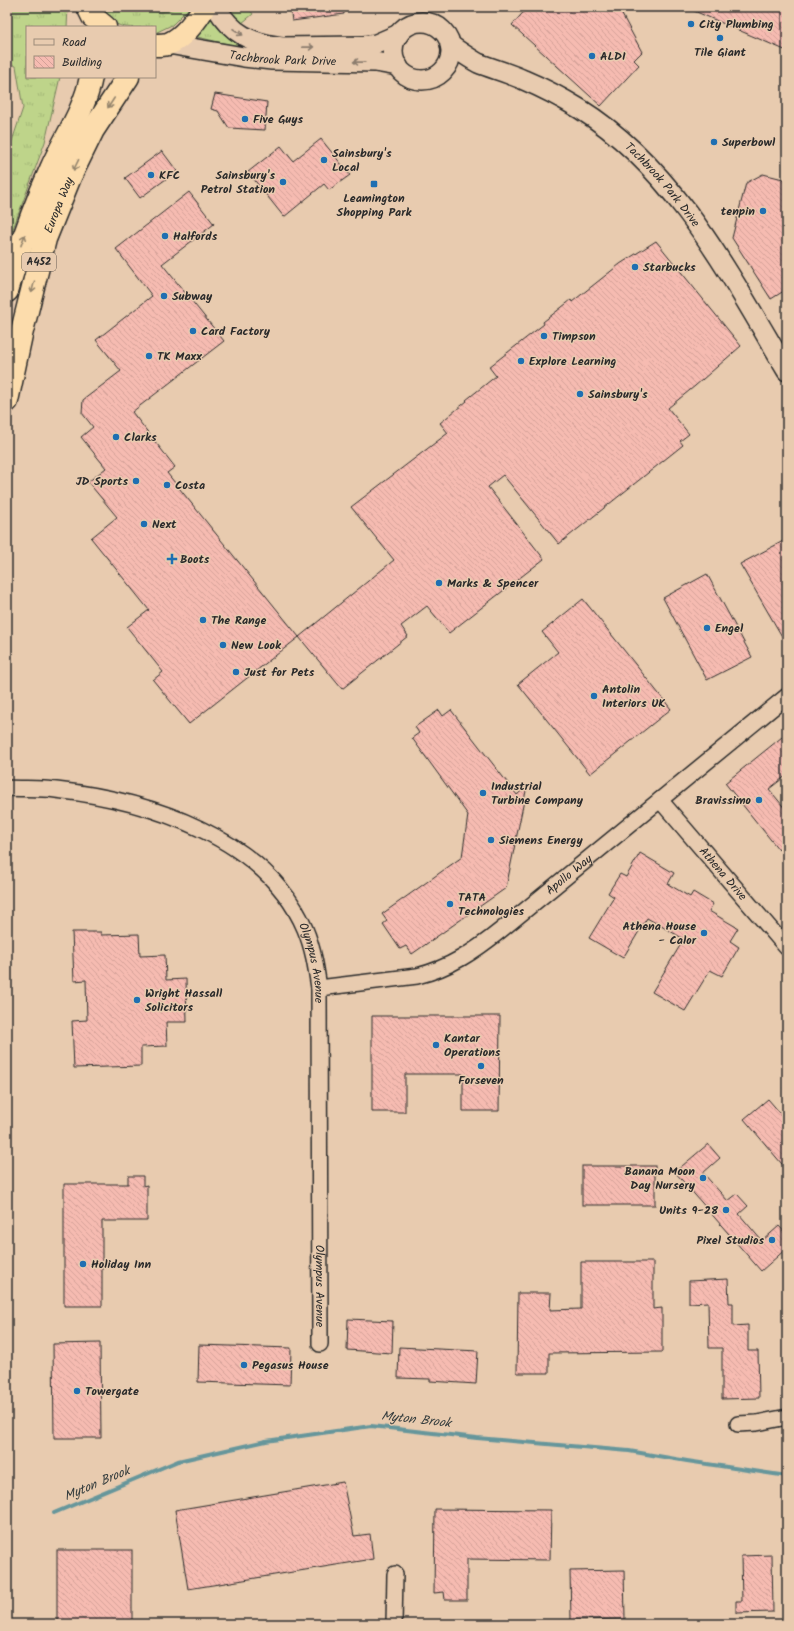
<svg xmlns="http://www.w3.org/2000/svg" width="794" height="1631" font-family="Kalam,sans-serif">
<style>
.grass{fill:url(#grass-tufts);stroke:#74805a}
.forest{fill:url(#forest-crowns);stroke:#74805a}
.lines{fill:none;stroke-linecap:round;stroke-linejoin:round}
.stream{stroke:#66969b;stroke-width:4}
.building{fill:url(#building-back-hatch);stroke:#2b2b2b}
.minor-casing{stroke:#2b2b2b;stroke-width:18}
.tertiary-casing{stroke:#2b2b2b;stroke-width:22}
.trunk-casing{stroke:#2b2b2b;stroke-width:25}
.minor{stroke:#e8cbaf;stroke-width:15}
.tertiary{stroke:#e8cbaf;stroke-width:19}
.trunk{stroke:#fcdcac;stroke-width:22}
.oneway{stroke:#8a7b6d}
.oneway2{stroke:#94846c}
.poi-dot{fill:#1f6fb2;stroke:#e8cbaf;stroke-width:1.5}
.labels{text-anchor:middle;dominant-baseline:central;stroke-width:3;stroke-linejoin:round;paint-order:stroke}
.shield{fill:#e8cbaf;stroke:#645b53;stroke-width:1}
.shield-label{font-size:11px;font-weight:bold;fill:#2b2b2b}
.poi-label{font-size:12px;font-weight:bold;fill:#2b2b2b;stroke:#e8cbaf;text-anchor:start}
.street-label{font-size:12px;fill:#2b2b2b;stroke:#e8cbaf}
.water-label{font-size:13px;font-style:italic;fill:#353d3e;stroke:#e8cbaf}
</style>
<defs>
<pattern id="grass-tufts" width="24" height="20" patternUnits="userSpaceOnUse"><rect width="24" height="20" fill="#bed48a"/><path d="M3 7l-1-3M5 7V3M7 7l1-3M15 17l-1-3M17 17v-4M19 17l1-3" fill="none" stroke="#a3b677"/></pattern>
<pattern id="forest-crowns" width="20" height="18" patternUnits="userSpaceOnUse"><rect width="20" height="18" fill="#bed48a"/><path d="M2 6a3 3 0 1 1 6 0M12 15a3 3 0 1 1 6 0" fill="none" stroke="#a3b677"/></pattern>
<pattern id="building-back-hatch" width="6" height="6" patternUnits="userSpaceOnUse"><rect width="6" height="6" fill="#f6bbb1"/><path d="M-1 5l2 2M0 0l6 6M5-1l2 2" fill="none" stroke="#d3a198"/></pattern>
</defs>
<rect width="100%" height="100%" fill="#e8cbaf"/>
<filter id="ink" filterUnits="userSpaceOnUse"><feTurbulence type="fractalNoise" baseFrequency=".025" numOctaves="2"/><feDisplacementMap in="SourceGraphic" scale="8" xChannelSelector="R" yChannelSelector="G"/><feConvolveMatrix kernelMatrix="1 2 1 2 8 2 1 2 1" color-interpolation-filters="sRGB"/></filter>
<g filter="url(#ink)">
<g class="grass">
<path d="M7,7H68L67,27H27V77H60L45,142L7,245V156L23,108L16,66L7,63Z"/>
<path d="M102,7H190L172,25L155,33V27C130,27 115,33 102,7Z"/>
<path d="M228,7H248L253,14L242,23L241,21L239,24Z"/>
<path d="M210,15C217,30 227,38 240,45V47L193,36Z"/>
</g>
<path class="forest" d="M142,7H176C165,14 157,12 145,10Z"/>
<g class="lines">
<path class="stream" d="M54,1513L178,1461L266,1441L371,1426L477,1438L629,1451L687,1461L787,1476"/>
</g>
<g class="building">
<path d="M290,7H344V14L292,21Z"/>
<path d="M528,7H618L642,52L634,60L639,65L601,106L512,25Z"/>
<path d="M685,7H782L787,9V51Z"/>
<path d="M215,94L267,102L265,130L229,128L218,111L211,109Z"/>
<path d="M321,139L350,175L329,190L324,184L284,217L248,172L281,146L293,161Z"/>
<path d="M162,151L177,171L140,198L125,178Z"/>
<path d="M763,174L787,180V289L771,299L732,238L746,183Z"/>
<path d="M189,192L214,224L162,264L224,341L132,412L175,467L167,473L299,637L189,724L153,680L163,672L127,627L149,610L91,538L117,517L88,482L106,468L81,437L93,427L82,413L83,400L121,371L96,340L152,296L116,249Z"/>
<path d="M656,241L741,346L695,386L668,408L689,434L680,441L683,445L559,544L503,475L488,487L544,559L449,633L427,606L401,626L408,636L342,689L299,637L394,560L351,507L448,433L440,423L467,401L466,400L496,376L489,367L544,324L543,322L571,300L572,302L620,264Z"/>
<path d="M787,539V645L740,564Z"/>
<path d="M707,574L752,657L707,680L663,598Z"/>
<path d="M583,599L671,709L590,774L518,684L558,652L542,632Z"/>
<path d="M439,710L443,716L451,710L517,795L527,786L506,888L412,954L406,946L400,949L383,924L387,921L382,914L462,857L468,815L412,738L419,733L415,727Z"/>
<path d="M787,733V775L769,789L787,811V844L779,850L725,783Z"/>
<path d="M640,853L674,873L668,884L690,897L693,892L713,904L709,911L738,928L730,941L739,947L722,976L710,970L685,1011L652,992L684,939L647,918L623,958L589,938L614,897L608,893L620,874L626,877Z"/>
<path d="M72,932H101V935L139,934L140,956L165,955L166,980L186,979L187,1022H166L167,1046L141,1047V1066L74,1068L72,1021L87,1020L86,980L74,981Z"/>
<path d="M372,1016H500L499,1111H463V1074H405V1112H372Z"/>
<path d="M768,1099L787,1121V1170L744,1119Z"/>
<path d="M708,1144L720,1158L703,1173L728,1201L737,1194L748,1206L739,1214L762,1241L779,1226L787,1235V1248L761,1271L675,1172Z"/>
<rect x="582" y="1166" width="73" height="39"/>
<path d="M128,1176H143V1186L147,1185V1221H102V1306H64V1184H128Z"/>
<path d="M581,1262H653V1309L662,1308V1352L549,1353V1373H517L518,1293H551L550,1310L581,1309Z"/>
<path d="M728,1279L729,1303H733V1326L748,1325V1351H758L759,1398L722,1399V1348H709L708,1302L689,1303V1281Z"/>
<path d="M348,1319L393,1321L392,1353L347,1350Z"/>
<path d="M100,1343L101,1438H54L53,1344Z"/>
<path d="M199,1345L291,1348L290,1385L198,1382Z"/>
<path d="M399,1347L478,1351L476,1384L430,1381V1379L398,1378Z"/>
<path d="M343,1482L354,1536L370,1534L373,1559L188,1589L175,1510Z"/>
<path d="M435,1509L551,1510L550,1560L467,1559V1600H445L444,1592L434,1593Z"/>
<rect x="57" y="1550" width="75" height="74"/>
<path d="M772,1555L773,1612L736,1613V1601H742L741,1556Z"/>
<path d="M624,1570L625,1619L571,1620L570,1571Z"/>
</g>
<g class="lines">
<defs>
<g id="minor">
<path id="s1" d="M7,788C23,789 40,788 56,790C147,800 266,837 305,929C313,948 316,967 319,988L320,1344"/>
<path id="s2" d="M660,800L787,948"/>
<path id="s3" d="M319,988L417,976C450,968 475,951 501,930L787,696"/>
<path d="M738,1424L757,1423L787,1417"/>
<path d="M394,1624L395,1574"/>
</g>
<g id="tertiary">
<path d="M216,7C232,34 251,43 282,47L363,46L376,44L399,34"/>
<circle cx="422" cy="51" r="29"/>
<path id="s4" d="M168,44L244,57L272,60L375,62L398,66"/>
<path id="s5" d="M450,45C459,51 469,58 478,63C493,69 509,73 524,80C543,88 562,98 580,109C675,168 731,277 787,371"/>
</g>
<g id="trunk">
<path d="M88,7L93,17L105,27"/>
<path d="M155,45C159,45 164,45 168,44C182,39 197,20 204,7"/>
<path d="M7,291C19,249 33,209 51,169C64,139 85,110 91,77"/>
<path id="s6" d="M7,401L21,335L45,239L70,177L93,130L128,77"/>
</g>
</defs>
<use href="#minor" class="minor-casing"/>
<use href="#tertiary" class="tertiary-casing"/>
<use href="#trunk" class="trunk-casing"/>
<use href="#minor" class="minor"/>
<use href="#tertiary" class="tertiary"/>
<use href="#trunk" class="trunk"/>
</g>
<defs><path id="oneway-shaft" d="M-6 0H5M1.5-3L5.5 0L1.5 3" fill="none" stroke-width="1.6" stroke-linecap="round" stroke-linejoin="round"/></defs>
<g class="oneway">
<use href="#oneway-shaft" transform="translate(238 32) rotate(33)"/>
<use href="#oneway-shaft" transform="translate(308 47) rotate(-1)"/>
<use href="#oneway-shaft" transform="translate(359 62) rotate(-179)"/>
</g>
<g class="oneway2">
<use href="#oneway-shaft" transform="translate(111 103) rotate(123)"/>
<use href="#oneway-shaft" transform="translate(76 165) rotate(116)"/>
<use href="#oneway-shaft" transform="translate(23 240) rotate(-70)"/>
<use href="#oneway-shaft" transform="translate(33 287) rotate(104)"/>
</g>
</g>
<g class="poi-dot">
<circle cx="691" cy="24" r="4"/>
<circle cx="720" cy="38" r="4"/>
<circle cx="592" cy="56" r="4"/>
<circle cx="245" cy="119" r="4"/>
<circle cx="714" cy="142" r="4"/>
<circle cx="324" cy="160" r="4"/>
<circle cx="151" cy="175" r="4"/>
<circle cx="283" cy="182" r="4"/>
<rect x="370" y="180" width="8" height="8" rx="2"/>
<circle cx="763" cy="211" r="4"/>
<circle cx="165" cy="236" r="4"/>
<circle cx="635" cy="267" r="4"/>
<circle cx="164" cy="296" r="4"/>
<circle cx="193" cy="331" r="4"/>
<circle cx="544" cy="336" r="4"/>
<circle cx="149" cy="356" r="4"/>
<circle cx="521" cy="361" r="4"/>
<circle cx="580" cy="394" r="4"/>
<circle cx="116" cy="437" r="4"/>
<circle cx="136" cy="481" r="4"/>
<circle cx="167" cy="485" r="4"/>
<circle cx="144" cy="524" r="4"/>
<path d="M170 553h4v4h4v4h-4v4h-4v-4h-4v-4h4z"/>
<circle cx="439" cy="583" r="4"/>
<circle cx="203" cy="620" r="4"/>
<circle cx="707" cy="628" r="4"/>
<circle cx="223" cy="645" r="4"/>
<circle cx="236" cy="672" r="4"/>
<circle cx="594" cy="696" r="4"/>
<circle cx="483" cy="793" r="4"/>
<circle cx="759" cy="800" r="4"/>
<circle cx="491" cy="840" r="4"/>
<circle cx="450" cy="904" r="4"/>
<circle cx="704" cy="933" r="4"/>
<circle cx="137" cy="1000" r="4"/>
<circle cx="436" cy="1045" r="4"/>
<circle cx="481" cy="1066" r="4"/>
<circle cx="703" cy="1178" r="4"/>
<circle cx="726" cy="1210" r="4"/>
<circle cx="772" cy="1240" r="4"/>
<circle cx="83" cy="1264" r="4"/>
<circle cx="244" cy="1365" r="4"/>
<circle cx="77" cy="1391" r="4"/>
</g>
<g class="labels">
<rect class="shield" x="22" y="253" width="34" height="18" rx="3"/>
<g class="shield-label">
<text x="39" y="262">A452</text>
</g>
<g class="poi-label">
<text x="699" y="24">City Plumbing</text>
<text x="720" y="52" text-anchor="middle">Tile Giant</text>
<text x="600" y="56">ALDI</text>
<text x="253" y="119">Five Guys</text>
<text x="722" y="142">Superbowl</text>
<text x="332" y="153">Sainsbury's<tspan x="332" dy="14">Local</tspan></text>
<text x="159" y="175">KFC</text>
<text x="275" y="175" text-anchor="end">Sainsbury's<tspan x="275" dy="14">Petrol Station</tspan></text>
<text x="374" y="198" text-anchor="middle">Leamington<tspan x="374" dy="14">Shopping Park</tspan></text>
<text x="755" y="211" text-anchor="end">tenpin</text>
<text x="173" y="236">Halfords</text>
<text x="643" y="267">Starbucks</text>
<text x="172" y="296">Subway</text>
<text x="201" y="331">Card Factory</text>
<text x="552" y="336">Timpson</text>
<text x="157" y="356">TK Maxx</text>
<text x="529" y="361">Explore Learning</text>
<text x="588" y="394">Sainsbury's</text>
<text x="124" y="437">Clarks</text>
<text x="128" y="481" text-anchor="end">JD Sports</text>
<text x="175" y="485">Costa</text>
<text x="152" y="524">Next</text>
<text x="180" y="559">Boots</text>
<text x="447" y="583">Marks &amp; Spencer</text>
<text x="211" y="620">The Range</text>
<text x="715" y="628">Engel</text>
<text x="231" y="645">New Look</text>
<text x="244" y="672">Just for Pets</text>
<text x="602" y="689">Antolin<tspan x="602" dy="14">Interiors UK</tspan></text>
<text x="491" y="786">Industrial<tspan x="491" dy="14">Turbine Company</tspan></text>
<text x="751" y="800" text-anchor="end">Bravissimo</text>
<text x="499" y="840">Siemens Energy</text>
<text x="458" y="897">TATA<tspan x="458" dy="14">Technologies</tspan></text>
<text x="696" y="926" text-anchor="end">Athena House<tspan x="696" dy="14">- Calor</tspan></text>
<text x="145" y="993">Wright Hassall<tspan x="145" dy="14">Solicitors</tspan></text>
<text x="444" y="1038">Kantar<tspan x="444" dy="14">Operations</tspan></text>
<text x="481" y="1080" text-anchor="middle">Forseven</text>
<text x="695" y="1171" text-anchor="end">Banana Moon<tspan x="695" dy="14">Day Nursery</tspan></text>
<text x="718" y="1210" text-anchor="end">Units 9-28</text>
<text x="764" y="1240" text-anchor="end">Pixel Studios</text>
<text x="91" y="1264">Holiday Inn</text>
<text x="252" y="1365">Pegasus House</text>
<text x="85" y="1391">Towergate</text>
</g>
<g class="street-label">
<text stroke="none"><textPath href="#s4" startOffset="116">Tachbrook Park Drive</textPath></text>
<text stroke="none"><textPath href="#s5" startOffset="258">Tachbrook Park Drive</textPath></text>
<text stroke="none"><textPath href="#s6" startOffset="203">Europa Way</textPath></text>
<text stroke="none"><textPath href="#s2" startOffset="97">Athena Drive</textPath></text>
<text stroke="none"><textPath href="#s3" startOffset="283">Apollo Way</textPath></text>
<text stroke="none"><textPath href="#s1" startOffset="382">Olympus Avenue</textPath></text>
<text stroke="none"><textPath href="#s1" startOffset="706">Olympus Avenue</textPath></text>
</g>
<g class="water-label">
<text transform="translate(416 1420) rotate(6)">Myton Brook</text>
<text transform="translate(97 1484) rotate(-23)">Myton Brook</text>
</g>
</g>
<rect width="794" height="1631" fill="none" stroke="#e8cbaf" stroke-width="24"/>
<rect x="12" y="12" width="770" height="1607" fill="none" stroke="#2b2b2b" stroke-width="1.5" filter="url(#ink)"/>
<rect x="26" y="26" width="130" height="52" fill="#e8cbaf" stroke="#9c8b7a"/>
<rect x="34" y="39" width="20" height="6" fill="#e8cbaf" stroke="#9c8b7a"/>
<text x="62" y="46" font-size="12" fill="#2b2b2b">Road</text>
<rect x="34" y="56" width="20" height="12" fill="url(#building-back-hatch)" stroke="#9c8b7a"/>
<text x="62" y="66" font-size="12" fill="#2b2b2b">Building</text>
</svg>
